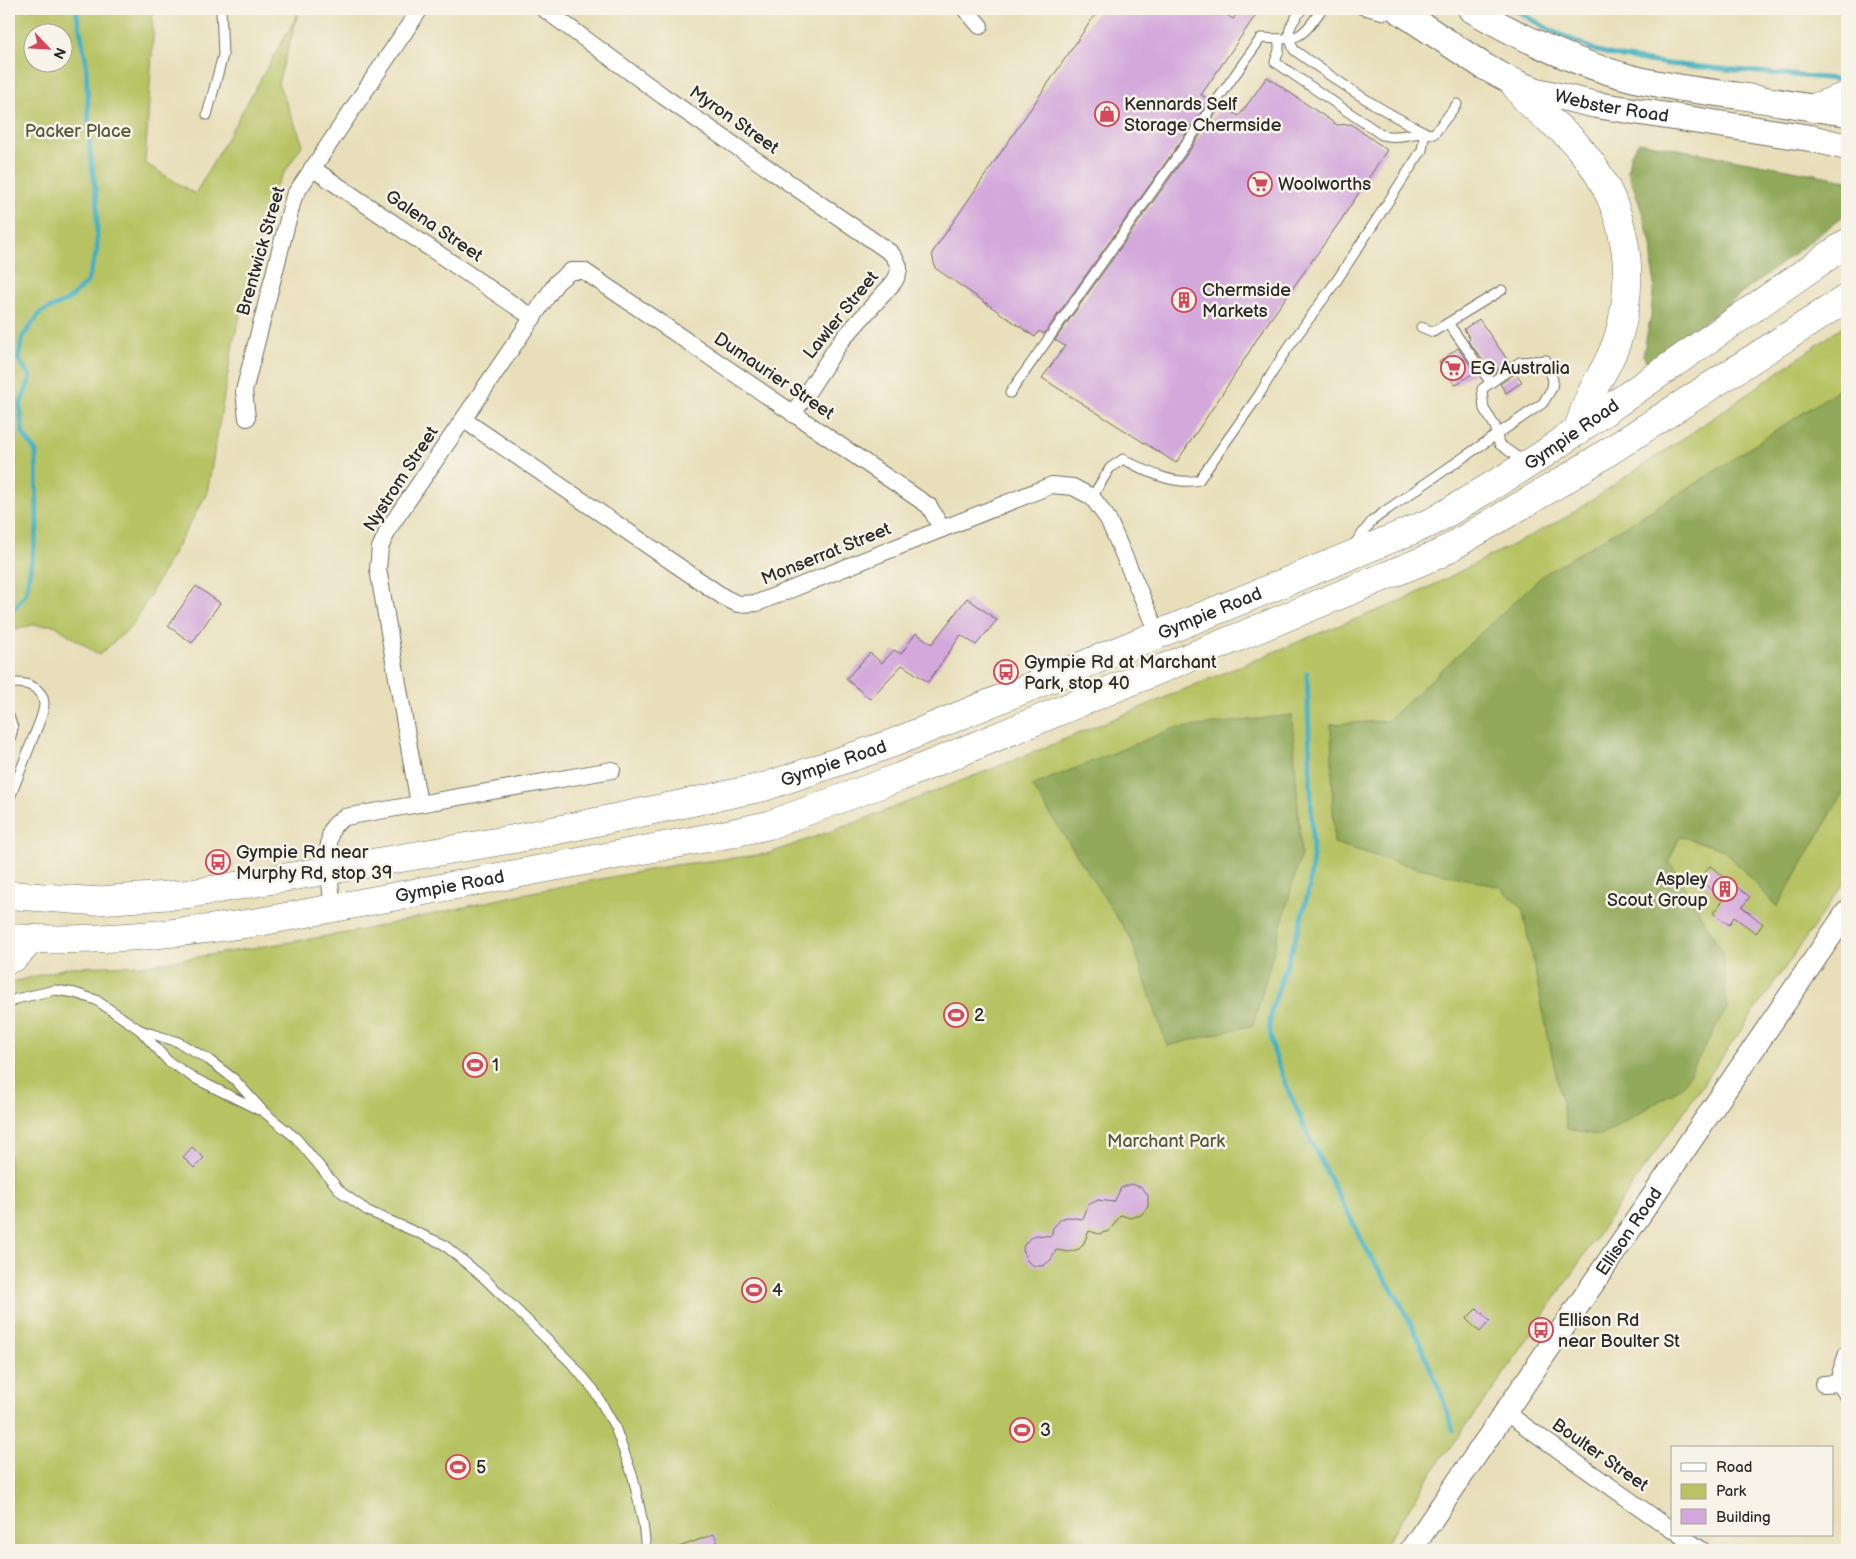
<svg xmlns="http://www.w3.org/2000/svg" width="1856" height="1559" font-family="'Balsamiq Sans',sans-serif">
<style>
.green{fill:#b7c364;stroke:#717748;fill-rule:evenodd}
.forest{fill:#91a95a;stroke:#5e6a42}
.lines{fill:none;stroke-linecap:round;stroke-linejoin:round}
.stream{stroke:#43b0c0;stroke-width:5}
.building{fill:#d3a9dc}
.service-casing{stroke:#6d6a5d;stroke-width:11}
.minor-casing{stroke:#6d6a5d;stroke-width:18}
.secondary-casing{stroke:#6d6a5d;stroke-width:24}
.primary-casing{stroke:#6d6a5d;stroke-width:28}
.trunk-casing{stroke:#6d6a5d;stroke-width:29}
.service{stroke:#fff;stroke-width:9}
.minor{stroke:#fff;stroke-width:16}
.secondary{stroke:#fff;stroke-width:22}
.primary{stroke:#fff;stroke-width:26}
.trunk{stroke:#fff;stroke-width:28}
.labels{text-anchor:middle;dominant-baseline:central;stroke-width:5;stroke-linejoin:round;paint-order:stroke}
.poi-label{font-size:18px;fill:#2b2b2b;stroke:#f7f3e8;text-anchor:start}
.street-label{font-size:18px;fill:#2b2b2b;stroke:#f7f3e8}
.park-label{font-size:18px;fill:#55593c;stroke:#f7f3e8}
</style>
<rect width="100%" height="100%" fill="#f7f3e8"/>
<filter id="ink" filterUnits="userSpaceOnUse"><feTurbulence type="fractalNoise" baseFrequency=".02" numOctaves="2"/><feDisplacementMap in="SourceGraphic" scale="10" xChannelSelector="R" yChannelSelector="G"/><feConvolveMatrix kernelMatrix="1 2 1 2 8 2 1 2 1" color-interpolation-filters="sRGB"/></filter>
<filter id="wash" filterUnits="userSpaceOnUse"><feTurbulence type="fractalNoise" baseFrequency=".0096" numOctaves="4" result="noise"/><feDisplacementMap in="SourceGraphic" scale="20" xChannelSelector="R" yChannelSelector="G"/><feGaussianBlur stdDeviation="1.12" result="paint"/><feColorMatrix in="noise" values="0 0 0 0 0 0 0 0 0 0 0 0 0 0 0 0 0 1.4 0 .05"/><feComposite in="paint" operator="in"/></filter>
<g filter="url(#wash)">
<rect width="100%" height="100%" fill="#e8dfba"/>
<g class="green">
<path d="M9,9H152L153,36L145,163L195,194L298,14L278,83L303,144L273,190L234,339L207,493L133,625L99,655L54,625H32L12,631L9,634ZM62,32V62H32V32Z"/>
<path d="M1847,324V879L1608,1220L1496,1386L1445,1454L1381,1550H9V983L70,967L146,965L353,932L527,893L675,865L767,854L862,820L1027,755L1317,634L1402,601L1565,518L1697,429Z"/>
</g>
<g class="forest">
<path d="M1639,142L1847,180V213L1656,359L1646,361L1643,355L1651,315L1654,282L1651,244L1639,202L1628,172L1630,155Z"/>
<path d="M1847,384V786L1777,907L1724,850L1680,836L1669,861L1723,953L1727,1008L1682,1087L1601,1136L1567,1129L1522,907L1500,887L1395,862L1334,843L1331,724L1387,721L1543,575L1695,484Z"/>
<path d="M1292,715L1301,854L1253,1025L1167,1046L1131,939L1032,786L1172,729Z"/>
</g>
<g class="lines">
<g class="stream">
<path d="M1516,10L1548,29L1597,51L1622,57L1668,64L1847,80"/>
<path d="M9,611L15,608L26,593L37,530L36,452L23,434L20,405L31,377L18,359L23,336L41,312L67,301L87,282L97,251V202L90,152L86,61L76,9"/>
<path d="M1307,673L1313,857L1309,888L1299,927L1272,1008L1269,1027L1274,1052L1285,1083L1311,1142L1370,1256L1397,1297L1415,1332L1440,1391L1453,1430"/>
</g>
</g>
<g id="blocks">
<g class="building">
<path d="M1099,9H1217L1233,19L1240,9H1260L1201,95L1210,100L1044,334L1039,331L1035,337L935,268L932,253Z"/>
<path d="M1267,77L1337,125L1351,124L1387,150L1339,223L1260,334L1234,376L1176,463L1042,378L1065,346L1055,340L1221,106L1239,116Z"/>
<path d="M1479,319L1509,362L1493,373L1468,341L1470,339L1464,329Z"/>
<path d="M1458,348L1475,372L1455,385L1439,362Z"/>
<path d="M1516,373L1522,382L1506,393L1500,384Z"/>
<path d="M196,586L220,603L192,643L168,626Z"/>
<path d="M967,598L997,620L976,645L961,635L928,682L902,665L870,699L846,679L870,653L882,663L894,650L901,654L916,633L932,644Z"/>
<path d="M1710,866L1750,897L1742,907L1763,924L1756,933L1734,917L1729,925L1713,913L1724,899L1699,880Z"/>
<path d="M192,1147L204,1158L194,1168L183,1157Z"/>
<path d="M1131,1184L1141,1187L1148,1195V1207L1141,1215L1130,1218L1121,1215L1109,1231L1099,1234L1089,1231L1083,1245L1079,1249L1069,1252L1056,1250L1051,1260L1043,1266H1034L1026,1260L1023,1250L1024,1245L1031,1237L1036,1235L1051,1236L1053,1228L1061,1219L1067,1217L1083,1219L1088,1205L1098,1200L1114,1202L1121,1188Z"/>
<path d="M1477,1308L1490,1321L1480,1332L1466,1319Z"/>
<path d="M714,1534L721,1550H674V1549Z"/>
</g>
</g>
</g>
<g filter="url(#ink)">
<use href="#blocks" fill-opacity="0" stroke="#6d6a5d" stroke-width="1"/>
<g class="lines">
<defs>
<g id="service">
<path d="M1360,9L1383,15L1396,12"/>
<path d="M1279,39V50L1275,62L1382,135C1400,140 1416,130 1434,134L1457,104"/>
<path d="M207,115L223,55L221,9"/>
<path d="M1448,323L1491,383"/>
<path d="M1421,327L1433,332L1502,290"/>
<path d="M1010,393L1261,38C1299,40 1300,40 1322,9"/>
<path d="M1092,497L1110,468L1123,459C1146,471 1173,486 1199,480L1259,395L1283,355L1337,280L1422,150L1425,132C1378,110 1336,80 1294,50C1285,31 1290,25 1302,9"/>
<path d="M1355,543L1372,521L1388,509L1543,403L1552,388L1553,380L1546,360L1520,362L1482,389L1484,409L1495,426L1499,444L1516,456L1523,465"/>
<path d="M9,684C23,681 44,686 44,705C43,716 37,728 33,738C25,759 17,780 9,800"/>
<path d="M9,716L13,728L9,744"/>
<path d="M9,1004L16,999L55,990L75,993L96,1000L140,1030L168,1061L194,1078L259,1110"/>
<path d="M140,1030L178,1042L209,1060L234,1079L265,1113L296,1138L341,1192L368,1211L443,1244L484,1278L571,1363L594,1390L615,1427L633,1477L643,1523L646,1550"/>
</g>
<g id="minor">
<path d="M544,9L663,96L891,253C900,265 902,268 894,282L841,341L793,414"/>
<path d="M965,9L980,26"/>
<path d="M312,168L533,318"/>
<path d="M247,418L244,391L294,196L420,9"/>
<path d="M464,420L725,598L738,604L757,603L1052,485L1073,487L1092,497L1108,519L1158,634"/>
<path d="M419,804L378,569L380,548L389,528L557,282L571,271H584L929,506L942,529"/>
<path d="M333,909C331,891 324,843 333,827C336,823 341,820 345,817L612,770"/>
<path d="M1840,1383V1374L1847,1354"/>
<path d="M1823,1384L1840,1383L1847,1395"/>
<path d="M1505,1412L1672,1530"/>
<path d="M1680,1535L1702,1550"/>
</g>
<g id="secondary">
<path id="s1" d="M1411,1550L1847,912"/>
</g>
<g id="primary">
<path id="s2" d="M1397,9L1485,67L1513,82L1537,91L1596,105L1810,138L1847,147"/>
<path d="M1471,9C1521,38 1574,63 1631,78C1666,87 1703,91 1739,96C1775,101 1811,108 1847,113"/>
</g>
<g id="trunk">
<path d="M1513,82C1518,89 1523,97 1530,103C1544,117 1561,128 1575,143C1624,197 1639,269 1618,338C1612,359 1599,377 1590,396C1585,408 1581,420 1577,432"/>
<path d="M1813,108L1847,96"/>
<path id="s3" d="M9,895L92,901L188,894L514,839L764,787L893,743L1432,522L1538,458L1847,243"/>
<path id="s4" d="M9,938C93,943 176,934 259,922L723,835L769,825L900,777L1439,554L1571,476L1847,298"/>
<path d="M9,959L15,957L32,939"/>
</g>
</defs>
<use href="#service" class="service-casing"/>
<use href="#minor" class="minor-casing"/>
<use href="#secondary" class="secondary-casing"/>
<use href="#primary" class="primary-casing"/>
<use href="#trunk" class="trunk-casing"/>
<use href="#service" class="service"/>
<use href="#minor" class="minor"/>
<use href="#secondary" class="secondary"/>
<use href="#primary" class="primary"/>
<use href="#trunk" class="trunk"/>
</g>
</g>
<defs>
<symbol id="shop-ring" viewBox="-11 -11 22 22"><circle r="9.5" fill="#f7f3e8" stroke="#d1495b" stroke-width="1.5"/><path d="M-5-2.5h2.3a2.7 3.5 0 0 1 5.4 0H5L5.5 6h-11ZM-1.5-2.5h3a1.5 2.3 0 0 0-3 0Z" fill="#d1495b"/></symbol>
<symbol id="supermarket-ring" viewBox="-11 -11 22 22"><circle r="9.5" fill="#f7f3e8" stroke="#d1495b" stroke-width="1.5"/><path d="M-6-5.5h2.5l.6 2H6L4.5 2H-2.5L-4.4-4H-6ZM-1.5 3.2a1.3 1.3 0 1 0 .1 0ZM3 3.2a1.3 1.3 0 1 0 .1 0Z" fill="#d1495b"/></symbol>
<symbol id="building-ring" viewBox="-11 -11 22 22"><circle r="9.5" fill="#f7f3e8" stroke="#d1495b" stroke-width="1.5"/><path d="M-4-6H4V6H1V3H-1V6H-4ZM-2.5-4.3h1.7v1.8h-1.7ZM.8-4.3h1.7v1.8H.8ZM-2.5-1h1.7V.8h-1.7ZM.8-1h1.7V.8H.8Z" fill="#d1495b"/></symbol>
<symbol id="bus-ring" viewBox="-11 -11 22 22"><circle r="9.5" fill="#f7f3e8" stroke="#d1495b" stroke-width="1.5"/><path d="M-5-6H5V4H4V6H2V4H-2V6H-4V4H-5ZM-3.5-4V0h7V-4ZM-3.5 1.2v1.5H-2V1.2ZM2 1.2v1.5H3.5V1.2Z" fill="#d1495b"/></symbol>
<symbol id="stadium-ring" viewBox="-11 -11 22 22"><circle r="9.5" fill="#f7f3e8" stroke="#d1495b" stroke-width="1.5"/><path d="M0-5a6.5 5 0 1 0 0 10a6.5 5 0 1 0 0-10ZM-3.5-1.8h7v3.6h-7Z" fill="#d1495b"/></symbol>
</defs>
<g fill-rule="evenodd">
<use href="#shop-ring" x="1093" y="100" width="28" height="28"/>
<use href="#supermarket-ring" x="1246" y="170" width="28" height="28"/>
<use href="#building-ring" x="1170" y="286" width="28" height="28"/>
<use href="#supermarket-ring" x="1439" y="354" width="28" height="28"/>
<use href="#bus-ring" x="992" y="658" width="28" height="28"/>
<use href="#bus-ring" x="204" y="848" width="28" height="28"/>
<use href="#building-ring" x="1711" y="875" width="28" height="28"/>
<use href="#stadium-ring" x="942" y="1001" width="28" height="28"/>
<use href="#stadium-ring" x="461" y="1051" width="28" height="28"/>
<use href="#stadium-ring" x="740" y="1276" width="28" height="28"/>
<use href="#bus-ring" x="1527" y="1316" width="28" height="28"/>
<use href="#stadium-ring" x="1008" y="1416" width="28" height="28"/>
<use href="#stadium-ring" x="444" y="1453" width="28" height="28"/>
</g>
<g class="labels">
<g class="poi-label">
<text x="1124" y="104">Kennards Self<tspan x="1124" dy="21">Storage Chermside</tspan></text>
<text x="1278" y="184">Woolworths</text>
<text x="1202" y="290">Chermside<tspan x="1202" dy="21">Markets</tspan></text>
<text x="1470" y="368">EG Australia</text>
<text x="1024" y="662">Gympie Rd at Marchant<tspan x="1024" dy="21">Park, stop 40</tspan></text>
<text x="236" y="852">Gympie Rd near<tspan x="236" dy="21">Murphy Rd, stop 39</tspan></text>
<text x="1708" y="879" text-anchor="end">Aspley<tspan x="1708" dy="21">Scout Group</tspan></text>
<text x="974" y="1015">2</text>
<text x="492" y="1065">1</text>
<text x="772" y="1290">4</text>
<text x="1558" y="1320">Ellison Rd<tspan x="1558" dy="21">near Boulter St</tspan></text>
<text x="1040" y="1430">3</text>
<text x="476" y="1467">5</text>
</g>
<g class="street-label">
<text stroke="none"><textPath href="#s2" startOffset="239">Webster Road</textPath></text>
<text transform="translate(734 120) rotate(35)">Myron Street</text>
<text transform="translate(434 226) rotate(34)">Galena Street</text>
<text transform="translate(261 251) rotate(-74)">Brentwick Street</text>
<text transform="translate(841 315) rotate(-51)">Lawler Street</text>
<text transform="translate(774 376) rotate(34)">Dumaurier Street</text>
<text stroke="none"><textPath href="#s3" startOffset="1649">Gympie Road</textPath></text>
<text transform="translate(401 479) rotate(-57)">Nystrom Street</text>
<text transform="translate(826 554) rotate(-22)">Monserrat Street</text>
<text stroke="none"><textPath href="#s3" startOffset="1244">Gympie Road</textPath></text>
<text stroke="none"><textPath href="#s3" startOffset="839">Gympie Road</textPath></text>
<text stroke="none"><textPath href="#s4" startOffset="445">Gympie Road</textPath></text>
<text stroke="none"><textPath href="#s1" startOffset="386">Ellison Road</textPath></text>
<text transform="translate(1600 1455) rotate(35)">Boulter Street</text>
</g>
<g class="park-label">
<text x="78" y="131">Packer Place</text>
<text x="1166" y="1141">Marchant Park</text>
</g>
</g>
<rect width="1856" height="1559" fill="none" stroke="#f7f3e8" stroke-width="30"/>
<rect x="1671" y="1446" width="162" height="90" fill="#f7f3e8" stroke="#a5a39c"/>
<rect x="1681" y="1463" width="25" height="8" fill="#ffffff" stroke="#a5a39c"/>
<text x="1716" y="1472" font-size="15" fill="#2b2b2b">Road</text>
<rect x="1681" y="1484" width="25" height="15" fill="#b7c364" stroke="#a5a39c"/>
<text x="1716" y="1496" font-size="15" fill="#2b2b2b">Park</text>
<rect x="1681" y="1509" width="25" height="15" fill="#d3a9dc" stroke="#a5a39c"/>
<text x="1716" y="1522" font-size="15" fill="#2b2b2b">Building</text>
<g transform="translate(48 48) rotate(115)"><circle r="24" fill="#f7f3e8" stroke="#a5a39c"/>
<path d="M0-4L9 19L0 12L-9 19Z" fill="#d1495b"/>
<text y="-8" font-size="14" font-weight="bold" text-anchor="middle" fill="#2b2b2b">N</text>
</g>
</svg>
